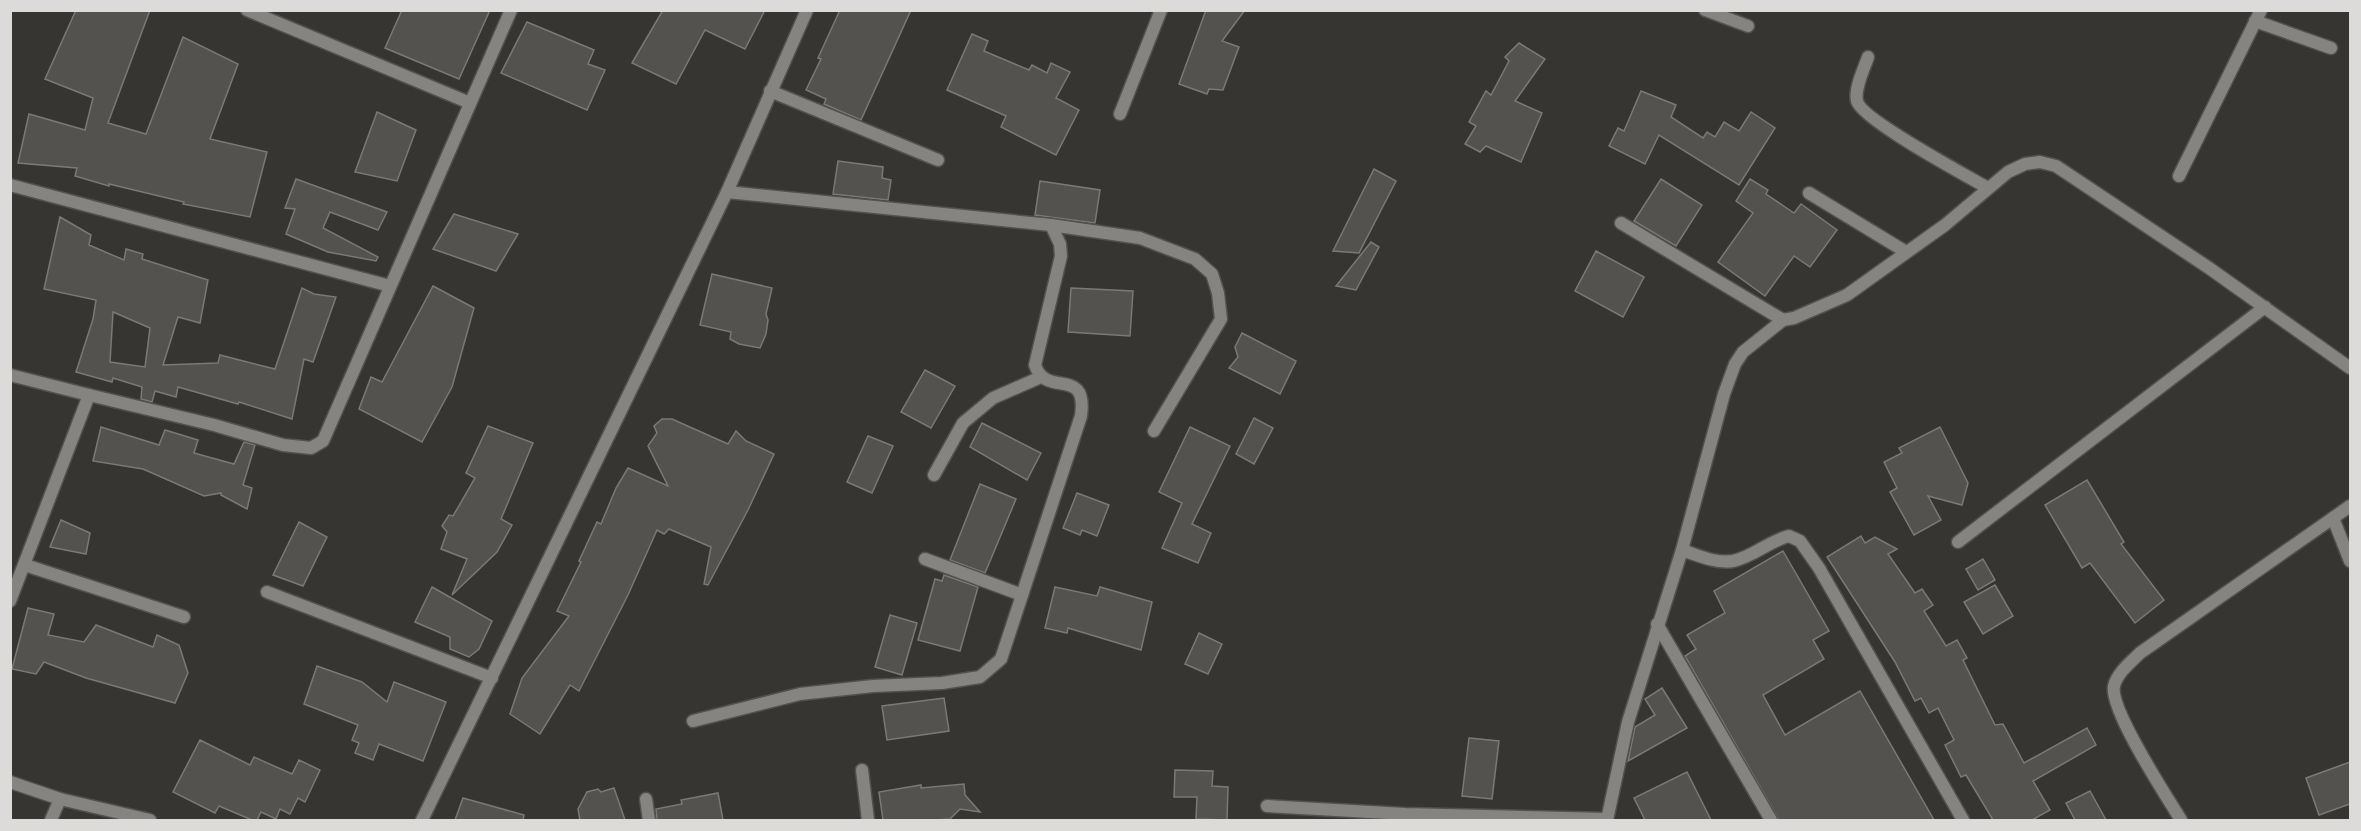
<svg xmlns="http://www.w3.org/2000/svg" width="2361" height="831" font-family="Arial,sans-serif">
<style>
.building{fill:#53524f;stroke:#7a7976;stroke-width:1.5;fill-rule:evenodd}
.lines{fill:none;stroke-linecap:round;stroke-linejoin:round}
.minor-casing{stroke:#535150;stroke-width:15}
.minor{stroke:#868481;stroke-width:12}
</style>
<rect width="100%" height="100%" fill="#363532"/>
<g class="building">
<path d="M76,10H150L108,123L146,134L183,37L238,64L210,139L267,152L250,217L183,204L184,202L109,184V186L75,176L77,168L18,163L29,114L85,130L93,98L45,79Z"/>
<path d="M402,10H490L459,79L385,48Z"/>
<path d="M663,10H765L745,49L705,30L676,84L632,63Z"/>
<path d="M840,10H911L861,120L824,104L826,99L806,90L821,59L818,58Z"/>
<path d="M1206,10H1245L1222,41L1239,47L1223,90L1209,89L1207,94L1179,84Z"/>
<path d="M527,22L594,50L588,64L605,70L587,110L501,73Z"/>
<path d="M972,34L988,41L984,51L1029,70L1032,65L1047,73L1051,63L1070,72L1056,98L1079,110L1056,155L1001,127L1006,116L947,90Z"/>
<path d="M1519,43L1545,59L1515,101L1542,113L1521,162L1486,146L1480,152L1465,144L1476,126L1469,122L1486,91L1491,95L1509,61L1505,57Z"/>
<path d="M1641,91L1676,105L1671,117L1703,138L1707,132L1715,137L1724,122L1739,131L1751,112L1775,128L1739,185L1659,135L1645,164L1609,146L1618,128L1624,131Z"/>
<path d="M377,112L416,130L397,181L355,172Z"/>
<path d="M838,161L883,167L882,178L891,180L888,200L833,194Z"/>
<path d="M1374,169L1396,181L1359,253L1333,251Z"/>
<path d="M296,179L387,212L378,230L330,212L323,228L378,257L376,261L328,252L286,234L295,209L285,208Z"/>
<path d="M1661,179L1702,205L1676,246L1634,221Z"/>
<path d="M1750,179L1768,190L1766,194L1794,213L1801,204L1837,230L1810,267L1794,256L1765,296L1718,262L1753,213L1736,201Z"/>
<path d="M1040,181L1100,190L1095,223L1035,215Z"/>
<path d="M454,214L518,234L496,271L433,249Z"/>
<path d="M60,217L91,235L89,245L124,260L126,249L143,254L142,259L208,280L200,323L178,317L163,365L218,363L220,355L275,369L302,288L314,294L336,297L313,362L304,359L292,419L239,402L238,404L178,387L176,397L155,391L152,402L141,399L142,387L113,378L112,382L76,372L93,319L96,300L44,289ZM113,312L150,328L145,367L110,362Z"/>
<path d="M1371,242L1379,247L1356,290L1336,286Z"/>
<path d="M1596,251L1644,277L1623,317L1575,291Z"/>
<path d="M712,274L772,288L766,314L768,320L766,334L760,348L739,344L730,339L731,332L700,325Z"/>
<path d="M433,286L474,308L452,387L422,442L359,409L371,377L382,382Z"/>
<path d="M1071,288L1133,291L1130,336L1068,332Z"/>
<path d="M1242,333L1296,361L1280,394L1229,368L1238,357L1235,347Z"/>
<path d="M925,370L955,386L931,428L901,412Z"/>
<path d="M1254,418L1273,428L1254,464L1236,454Z"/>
<path d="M662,419H672L728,444L736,431L746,441L774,454L748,510L708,585L704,584L711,547L669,529L664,534L657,530L628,595L579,691L570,685L540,734L510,714L522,678L569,616L557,611L581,562L579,561L597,522L601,524L616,488L628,468L668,486L648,446L657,433L654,426Z"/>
<path d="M982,423L1041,453L1027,480L970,447Z"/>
<path d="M488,426L533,443L501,519L512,525L497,552L452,595L467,559L441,549L447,532L442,526L449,515L453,516L475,478L466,473Z"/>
<path d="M101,427L159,445L165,430L198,440L194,453L234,464L244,442L255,445L243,485L252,488L247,509L221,495V493L204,496L143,469L93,461Z"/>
<path d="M1190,427L1230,446L1192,524L1211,533L1198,563L1162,548L1182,503L1159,492Z"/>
<path d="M1940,427L1968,483L1962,505L1928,496L1941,520L1914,535L1890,492L1897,488L1884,462L1902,453L1899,448Z"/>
<path d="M868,436L893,446L872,493L847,482Z"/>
<path d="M2087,480L2124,542L2121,544L2164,600L2135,623L2090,563L2082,568L2045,505Z"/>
<path d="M980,484L1016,499L985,573L950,560Z"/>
<path d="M1077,493L1109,505L1097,536L1082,530L1080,535L1063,528Z"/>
<path d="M61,520L90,533L86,554L50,547Z"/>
<path d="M299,522L327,537L303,586L273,575Z"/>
<path d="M1861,536L1865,543L1875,537L1897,549L1888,554L1915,593L1922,589L1933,605L1924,611L1946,646L1957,640L1967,658L1963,660L1995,725L2003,724L2024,763L2087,728L2096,745L2033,781L2050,810L2032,820H1993L1966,775L1961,777L1945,745L1954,740L1938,708L1929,713L1921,698L1915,701L1895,662L1827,557Z"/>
<path d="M1783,551L1829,631L1813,640L1824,659L1763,695L1785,735L1860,691L1934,820H1779L1685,656L1696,649L1687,635L1725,613L1714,591Z"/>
<path d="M1983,559L1995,580L1978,590L1966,569Z"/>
<path d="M944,575L978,587L960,651L918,640L935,579L942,581Z"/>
<path d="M1995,585L2013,616L1983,634L1964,602Z"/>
<path d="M432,587L492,621L479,649L469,657L450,649V637L415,622Z"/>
<path d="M1055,587L1097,596L1100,587L1152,602L1141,650L1068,628L1067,633L1045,628Z"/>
<path d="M28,608L54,614L48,635L84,642L96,625L153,647L157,635L179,645L188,673L175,703L86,678L44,662L36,674L12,669Z"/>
<path d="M890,615L917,623L902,675L875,667Z"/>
<path d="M1199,633L1222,644L1208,674L1185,664Z"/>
<path d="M317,666L362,682L387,702L394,682L446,702L423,761L379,744L373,760L355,753L359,743L352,740L358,725L304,704Z"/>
<path d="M1662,688L1687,728L1628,761L1635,727L1655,715L1645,699Z"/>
<path d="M944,698L949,731L887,740L882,706Z"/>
<path d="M1469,738L1499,741L1492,799L1462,796Z"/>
<path d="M200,740L250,765L254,757L292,774L299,760L320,770L305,802L298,798L290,814L280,809L276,819L261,812L257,820H252L219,806L215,813L173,792Z"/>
<path d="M2350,762V804L2319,815L2306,778Z"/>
<path d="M1175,770L1213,771L1212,786L1228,787L1227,820L1196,819L1197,797H1174Z"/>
<path d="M1687,772L1711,820H1645L1634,798Z"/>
<path d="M964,784L965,795L980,812L960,809L950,819L936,820H883L879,792L921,785V788Z"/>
<path d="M614,788L625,820H580L578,809L587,792L598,789L601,792Z"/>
<path d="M2090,791L2106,820H2075L2066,803Z"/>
<path d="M718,793L723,820H657L656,809L682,804L681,800Z"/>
<path d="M463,798L524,815L523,820H455Z"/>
</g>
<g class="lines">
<defs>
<g id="minor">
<path d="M247,10L470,103"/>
<path d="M1705,10L1748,26"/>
<path d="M2255,21L2331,48"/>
<path d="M1868,57C1864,69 1854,89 1857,101C1861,119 1967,176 1988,188"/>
<path d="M770,91L938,160"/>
<path d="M1120,114L1161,10"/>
<path d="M2179,176L2261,10"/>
<path d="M10,185L390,286"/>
<path d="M1809,193L1906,252"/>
<path d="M1621,223L1783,320"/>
<path d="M1051,225L1140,238L1195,259L1212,274L1218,293L1221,319L1154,431"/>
<path d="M10,375L89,395"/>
<path d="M934,475L963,423L993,398L1041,377"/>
<path d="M2333,518L2350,561"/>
<path d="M1958,542L2265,307"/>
<path d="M1682,550C1697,555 1716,564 1733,561C1753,557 1769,541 1789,536L1800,541L1819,568L1963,820"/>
<path d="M925,559L1022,595"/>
<path d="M25,565L184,617"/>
<path d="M267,592L492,678"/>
<path d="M10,601L89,395L214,425L283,445L311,448L323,441L511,10"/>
<path d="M1657,624L1771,820"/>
<path d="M693,721L800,694L873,686L942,683L980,677L1001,659L1081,416C1088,365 1046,399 1035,365L1061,256L1060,244L1051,225L727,192"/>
<path d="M862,770L868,820"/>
<path d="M10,782L60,799L150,820"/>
<path d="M646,799L649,820"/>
<path d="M1267,806L1405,814L1607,819"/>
<path d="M51,820L60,799"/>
<path d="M422,820L727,192L807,10"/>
<path d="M1607,820L1628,722L1682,550L1724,394L1735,364L1743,352L1783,320L1794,318L1847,295L1945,225L2008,172L2025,164L2040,162L2056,166L2209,268L2350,368"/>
<path d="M2181,820C2167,797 2109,709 2114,686C2117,673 2131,662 2140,653L2350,506"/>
</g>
</defs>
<use href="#minor" class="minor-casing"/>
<use href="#minor" class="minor"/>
</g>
<rect width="2361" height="831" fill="none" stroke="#dcdbda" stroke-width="24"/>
</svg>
